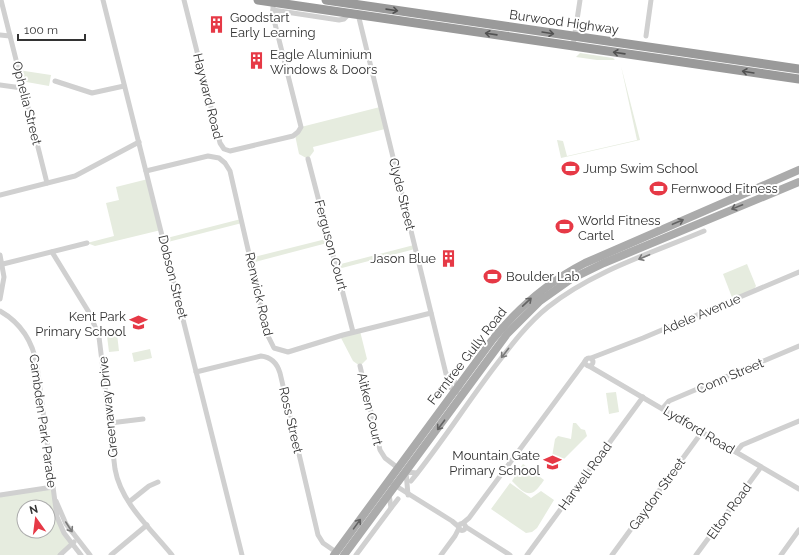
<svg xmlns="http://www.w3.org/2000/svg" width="799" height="555" font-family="Raleway,sans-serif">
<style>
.green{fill:#e6ecdf;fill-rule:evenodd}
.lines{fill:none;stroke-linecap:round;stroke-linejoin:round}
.street{stroke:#d0d0d0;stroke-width:5}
.primary{stroke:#ababab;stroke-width:8}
.highway{stroke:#9a9a9a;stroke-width:9}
.oneway{stroke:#525252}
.oneway2{stroke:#636363}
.oneway3{stroke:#7a7a7a}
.labels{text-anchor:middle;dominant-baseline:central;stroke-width:4;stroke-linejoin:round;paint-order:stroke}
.poi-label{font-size:13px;fill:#333;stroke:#fff;text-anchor:start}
.street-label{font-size:13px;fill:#333;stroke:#fff}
</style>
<rect width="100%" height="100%" fill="#fff"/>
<g class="green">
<path d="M580,53L613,58L615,60H597L576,57Z"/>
<path d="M621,66L640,140L561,158L557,140L563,141L567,156L637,140Z"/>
<path d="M18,70L51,75L49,86L21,81Z"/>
<path d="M380,107L385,129L313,147L314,151L308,159L299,154L295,135L301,127Z"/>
<path d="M148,179L161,230L95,246L87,243L114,236L106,203L119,200L116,187Z"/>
<path d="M241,219L242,223L164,243L163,239Z"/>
<path d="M330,238L331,242L251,263L250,258Z"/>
<path d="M414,245L415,249L338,269L337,265Z"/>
<path d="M747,264L756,286L752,292L733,300L723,274Z"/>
<path d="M360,331L367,359L360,366L353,361L340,336Z"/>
<path d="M117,334L119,351L109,352L107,336Z"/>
<path d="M150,349L152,358L134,362L132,353Z"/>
<path d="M616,392L619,412L609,414L606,393Z"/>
<path d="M573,423H576L581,429L585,430L587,436L558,465L551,463L555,439L558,436L571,439Z"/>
<path d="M523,464L544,480C532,498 527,497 512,481Z"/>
<path d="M510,483L531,498L541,491L554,500L537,528L532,532L526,533L491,509Z"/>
<path d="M53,487L55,511L72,544L60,555H0V495ZM24,507H48V531H24Z"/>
</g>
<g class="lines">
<g class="street">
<path d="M1,0L47,183"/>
<path d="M103,0L242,555"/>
<path d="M184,0L220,143L224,149L230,151L293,136L298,132L301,127L273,16V2"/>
<path d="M273,10L339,20L344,19L350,13"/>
<path d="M358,14L448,382L451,388L457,392"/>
<path d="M0,35L10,36"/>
<path d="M646,36L651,0"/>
<path d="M573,46L580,0"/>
<path d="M55,81L92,93L124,86"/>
<path d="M0,85L22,88"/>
<path d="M308,159L353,332"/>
<path d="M146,171L208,156L219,158L225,163L230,171L241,219L268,336L274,348L288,352L343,335L431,313"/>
<path d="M0,195L75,176L139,142"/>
<path d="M52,252L90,314L99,337L115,469C121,503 151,529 172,555"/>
<path d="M0,255L4,277L0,299"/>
<path d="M3,264L87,243"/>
<path d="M0,311C21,323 33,342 37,366L57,517L64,533L81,555"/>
<circle cx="589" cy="362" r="4"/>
<path d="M591,358L643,338L799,272"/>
<path d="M360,366L380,450L385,458L398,468"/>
<path d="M589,366L799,489"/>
<path d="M196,372L261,356C271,357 277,363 280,373L318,535L323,543L336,552"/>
<path d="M447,374L460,387"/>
<path d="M663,408L669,401L799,346"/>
<path d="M110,423L143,419"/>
<path d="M736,452L742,445L799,421"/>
<path d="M388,481L452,521L459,527"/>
<path d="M411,481C441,444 467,403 496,365C512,344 528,323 548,307C593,271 652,253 704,231"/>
<path d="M0,495L53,487"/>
<path d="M408,495L406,472L417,473"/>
<path d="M56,501L66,524L90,555"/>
<path d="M129,502L149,486L158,482"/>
<path d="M391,508L398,499"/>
<path d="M463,523L469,518L586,360"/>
<circle cx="462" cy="527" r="3.5"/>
<path d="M466,527L510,555"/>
<path d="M60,555L74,542"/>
<path d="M111,555L147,525"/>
<path d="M356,555L391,508L389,494"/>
<path d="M441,555L455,536L459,528"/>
<path d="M527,555L643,397"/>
<path d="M612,555L702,432"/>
<path d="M696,555L761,467"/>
<path d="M781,555L799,530"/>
</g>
<g class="primary">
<path d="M334,555L493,339C519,307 548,282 585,263L799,170"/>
<path d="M344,555L507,334L540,301L571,279L604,263L799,182"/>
</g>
<g class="highway">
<path d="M258,0L799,79"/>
<path d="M326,0L799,69"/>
</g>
</g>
<defs><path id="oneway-shaft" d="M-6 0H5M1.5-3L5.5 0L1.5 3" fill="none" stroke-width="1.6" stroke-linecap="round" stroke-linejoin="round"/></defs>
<g class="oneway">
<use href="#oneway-shaft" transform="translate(392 10) rotate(8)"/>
<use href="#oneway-shaft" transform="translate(548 33) rotate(9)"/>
<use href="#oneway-shaft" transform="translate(491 34) rotate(-172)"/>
<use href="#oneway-shaft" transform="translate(619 53) rotate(-172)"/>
<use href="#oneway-shaft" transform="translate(748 72) rotate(-171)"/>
</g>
<g class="oneway2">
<use href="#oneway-shaft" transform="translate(737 207) rotate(158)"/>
<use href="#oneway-shaft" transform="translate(678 222) rotate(-23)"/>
<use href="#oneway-shaft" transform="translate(527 302) rotate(-43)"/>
<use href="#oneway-shaft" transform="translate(441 425) rotate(127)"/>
<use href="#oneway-shaft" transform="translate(357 524) rotate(-54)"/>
</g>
<g class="oneway3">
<use href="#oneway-shaft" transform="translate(644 257) rotate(157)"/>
<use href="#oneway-shaft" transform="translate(505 353) rotate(128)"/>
<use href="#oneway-shaft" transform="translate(69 527) rotate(57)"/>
</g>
<defs>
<symbol id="building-bare" viewBox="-9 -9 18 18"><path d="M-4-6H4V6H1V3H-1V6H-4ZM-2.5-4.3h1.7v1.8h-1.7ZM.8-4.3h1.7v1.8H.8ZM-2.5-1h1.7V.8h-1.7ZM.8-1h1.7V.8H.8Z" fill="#e63946" stroke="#fff" stroke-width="2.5" paint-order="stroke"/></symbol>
<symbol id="stadium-bare" viewBox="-9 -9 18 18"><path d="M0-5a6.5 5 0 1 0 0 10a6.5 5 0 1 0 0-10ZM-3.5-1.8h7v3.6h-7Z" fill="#e63946" stroke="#fff" stroke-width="2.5" paint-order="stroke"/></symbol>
<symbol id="school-bare" viewBox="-9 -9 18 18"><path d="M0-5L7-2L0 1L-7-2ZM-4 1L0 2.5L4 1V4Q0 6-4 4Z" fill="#e63946" stroke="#fff" stroke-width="2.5" paint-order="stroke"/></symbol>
</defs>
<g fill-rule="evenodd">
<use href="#building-bare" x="204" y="12" width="25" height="25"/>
<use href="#building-bare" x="244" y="48" width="25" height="25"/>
<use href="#stadium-bare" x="558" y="156" width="25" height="25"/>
<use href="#stadium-bare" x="646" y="176" width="25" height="25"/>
<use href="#stadium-bare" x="552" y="214" width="25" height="25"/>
<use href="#building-bare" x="436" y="246" width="25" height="25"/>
<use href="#stadium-bare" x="480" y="264" width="25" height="25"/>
<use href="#school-bare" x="126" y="310" width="25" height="25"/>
<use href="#school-bare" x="540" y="450" width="25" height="25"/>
</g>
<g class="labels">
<g class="poi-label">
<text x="230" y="17">Goodstart<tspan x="230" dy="15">Early Learning</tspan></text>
<text x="270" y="54">Eagle Aluminium<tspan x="270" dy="15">Windows &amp; Doors</tspan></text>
<text x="583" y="168">Jump Swim School</text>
<text x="671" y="188">Fernwood Fitness</text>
<text x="578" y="220">World Fitness<tspan x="578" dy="15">Cartel</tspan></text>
<text x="436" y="258" text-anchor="end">Jason Blue</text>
<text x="506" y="276">Boulder Lab</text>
<text x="126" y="316" text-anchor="end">Kent Park<tspan x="126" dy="15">Primary School</tspan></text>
<text x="540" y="455" text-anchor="end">Mountain Gate<tspan x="540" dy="15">Primary School</tspan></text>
</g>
<g class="street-label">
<text transform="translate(564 22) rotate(8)">Burwood Highway</text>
<text transform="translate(208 96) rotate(76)">Hayward Road</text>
<text transform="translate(27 103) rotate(76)">Ophelia Street</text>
<text transform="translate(402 194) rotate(76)">Clyde Street</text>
<text transform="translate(331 245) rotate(75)">Ferguson Court</text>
<text transform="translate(173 277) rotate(76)">Dobson Street</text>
<text transform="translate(259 294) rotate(77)">Renwick Road</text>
<text transform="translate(701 314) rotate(-23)">Adele Avenue</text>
<text transform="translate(467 356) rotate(-52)">Ferntree Gully Road</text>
<text transform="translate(730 376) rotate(-23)">Conn Street</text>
<text transform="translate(108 407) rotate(-96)">Greenaway Drive</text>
<text transform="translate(370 409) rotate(77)">Aitken Court</text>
<text transform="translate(291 420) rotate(77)">Ross Street</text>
<text transform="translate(43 421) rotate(82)">Cambden Park Parade</text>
<text transform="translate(699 430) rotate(31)">Lydford Road</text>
<text transform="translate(585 476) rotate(-54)">Harwell Road</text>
<text transform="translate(657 494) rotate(-54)">Gaydon Street</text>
<text transform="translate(729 511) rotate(-54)">Elton Road</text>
</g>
</g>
<g transform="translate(36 519) rotate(346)"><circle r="19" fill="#ffffff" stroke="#adadad"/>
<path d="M0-3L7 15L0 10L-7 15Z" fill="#e63946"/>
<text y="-6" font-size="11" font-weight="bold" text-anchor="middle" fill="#333333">N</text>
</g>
<path d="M18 34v6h67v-6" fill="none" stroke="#333333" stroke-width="2"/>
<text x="24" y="34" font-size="12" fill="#333333" stroke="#ffffff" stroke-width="3" paint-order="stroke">100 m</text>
</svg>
